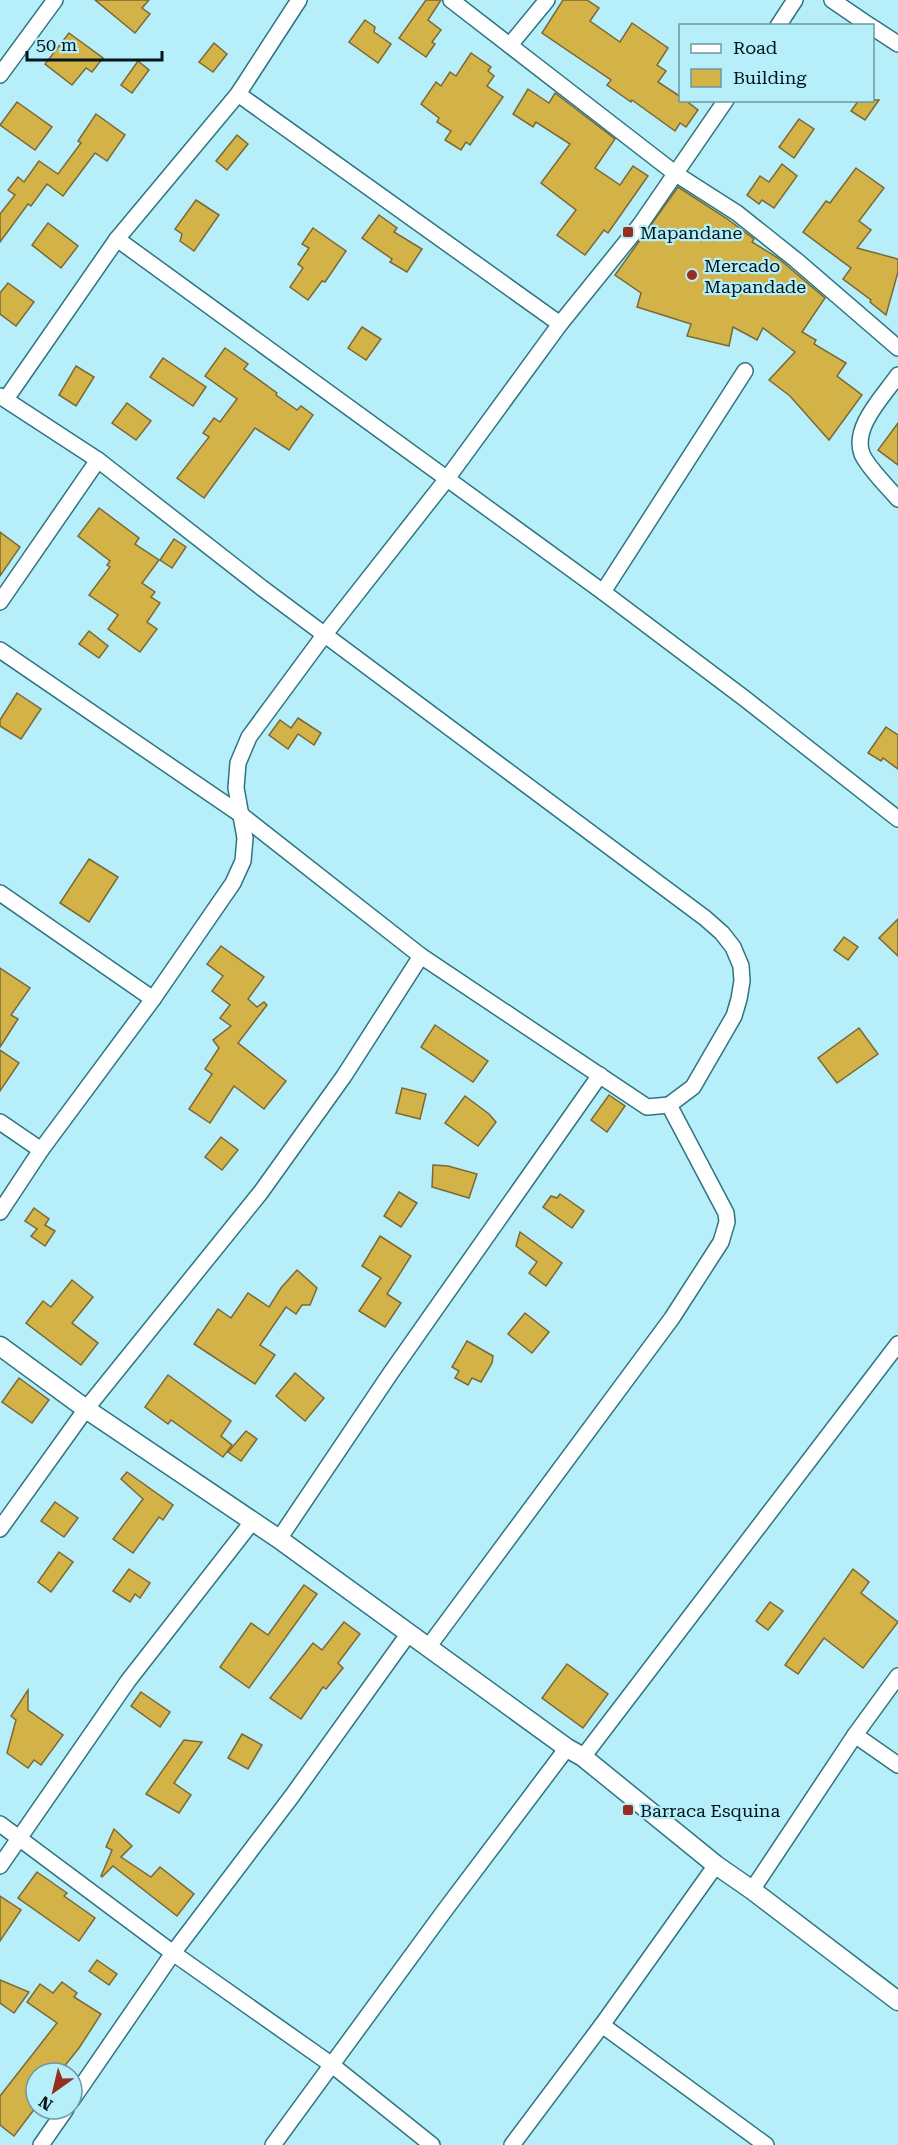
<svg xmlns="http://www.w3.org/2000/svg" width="898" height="2145" font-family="'Roboto Serif',serif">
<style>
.building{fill:#d3b247;stroke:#7a6936;stroke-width:1.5}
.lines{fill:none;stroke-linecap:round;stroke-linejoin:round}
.minor-casing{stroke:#2d7582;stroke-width:18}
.tertiary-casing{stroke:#2d7582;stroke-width:21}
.minor{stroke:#fff;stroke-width:15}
.tertiary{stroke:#fff;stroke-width:18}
.poi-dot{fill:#972d1d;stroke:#b6eefa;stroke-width:2}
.labels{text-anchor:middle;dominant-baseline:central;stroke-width:4.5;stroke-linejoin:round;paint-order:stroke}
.poi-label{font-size:18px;fill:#00161c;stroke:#b6eefa;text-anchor:start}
</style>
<rect width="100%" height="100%" fill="#b6eefa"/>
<g class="building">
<path d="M95,0H149L142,8L150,14L135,33Z"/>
<path d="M426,0H441L428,20L441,30L432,42L435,44L426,57L399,38Z"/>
<path d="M563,0H587L599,8L590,21L620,42L632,23L668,48L657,65L666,71L658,82L681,97V100H685L698,110L686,127L680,123L675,131L632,100L631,102L607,85L611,80L542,33Z"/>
<path d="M365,20L375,27L374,32L391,44L378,63L349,42Z"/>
<path d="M69,33L103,58L92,72L86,68L72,85L45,64Z"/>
<path d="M214,43L227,54L213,72L199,62Z"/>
<path d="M471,53L491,67L488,71L494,76L487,86L503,97L470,145L466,142L461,150L445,140L451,131L437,122L439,118L421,104L436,82L441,86L450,72L456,76Z"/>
<path d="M138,61L149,70L132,93L121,85Z"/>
<path d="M528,89L549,103L555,93L615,139L595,168L620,185L633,166L648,176L608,233L604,230L585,255L557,235L576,210L541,183L570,144L536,122L533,127L513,114Z"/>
<path d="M859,100H879L865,120L851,111Z"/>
<path d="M17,102L52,127L35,150L0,125Z"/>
<path d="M96,114L125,135L107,161L95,153L63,196L47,184L31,206L28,204L0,242V214L15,195L8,190L18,177L24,182L39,161L58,174L81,143L78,141Z"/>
<path d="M799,119L814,129L794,158L779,147Z"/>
<path d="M237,135L248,144L227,170L216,161Z"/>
<path d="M782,164L797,176L774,208L762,200L759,204L747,195L760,176L769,182Z"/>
<path d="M856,168L884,188L859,221L871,230L857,248L898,259V272L886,315L870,302L871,300L843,279L851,268L803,232L826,201L830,203Z"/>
<path d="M678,187L726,218L754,239L752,242L778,258L825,298L802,332L816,340L814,344L846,363L837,376L862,395L829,440L790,396L769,380L795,352L763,328L757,340L733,327L729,346L687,336L691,324L637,307L641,293L615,275Z"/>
<path d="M196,200L219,215L194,251L180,241L182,234L175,229Z"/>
<path d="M379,215L397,228L394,232L422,249L407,272L390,262L392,259L362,238Z"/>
<path d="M48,223L78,246L61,268L32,245Z"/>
<path d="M313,228L346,251L325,282L322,281L308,300L290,287L303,268L298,264L309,248L302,244Z"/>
<path d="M8,283L34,302L16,326L0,314V293Z"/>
<path d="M362,327L381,339L366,360L348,348Z"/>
<path d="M225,348L248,364L244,369L277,393L276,395L297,410L301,406L313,415L289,450L255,428L204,498L177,478L209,437L203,433L214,418L220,422L237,399L205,376Z"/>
<path d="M163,358L206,387L193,406L150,377Z"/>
<path d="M76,366L94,377L76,406L59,395Z"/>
<path d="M127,403L151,421L136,440L112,423Z"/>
<path d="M898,423V465L878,450Z"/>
<path d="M99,508L139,538L135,544L159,560L142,583L155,592L151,597L160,603L147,622L157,629L140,652L108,629L118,615L89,595L110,567L107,565L110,561L78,536Z"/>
<path d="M0,532L20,547L0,576Z"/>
<path d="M174,539L186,547L172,568L160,560Z"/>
<path d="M89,631L108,646L99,658L79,644Z"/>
<path d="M17,693L41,709L21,739L0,726V720Z"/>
<path d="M298,718L321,733L314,745L298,734L288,749L269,735L280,720L291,728Z"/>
<path d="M886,727L898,735V769L883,758L881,761L868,753Z"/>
<path d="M89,859L118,877L89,922L60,903Z"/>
<path d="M898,919V956L879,938Z"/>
<path d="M844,937L858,947L848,960L834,950Z"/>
<path d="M221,946L264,977L248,999L257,1007L264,1002L267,1005L238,1043L286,1081L264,1109L234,1086L210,1123L189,1109L212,1074L205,1069L219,1048L213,1040L231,1026L220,1018L230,1005L212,991L223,976L207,964Z"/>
<path d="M0,968L30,988L11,1015L18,1019L0,1047Z"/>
<path d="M435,1025L488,1061L473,1082L421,1047Z"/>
<path d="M859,1028L878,1054L837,1083L818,1058Z"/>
<path d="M0,1050L19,1063L0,1091Z"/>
<path d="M402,1088L426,1094L420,1119L396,1113Z"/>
<path d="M609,1095L625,1106L607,1132L591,1120Z"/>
<path d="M465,1096L489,1114L496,1122L478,1146L445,1123Z"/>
<path d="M221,1137L238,1150L222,1170L205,1157Z"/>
<path d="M433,1165L448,1166L477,1174L469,1198L432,1187Z"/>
<path d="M399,1192L417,1203L401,1227L384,1216Z"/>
<path d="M560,1194L584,1211L572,1228L543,1207L551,1196L557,1198Z"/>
<path d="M34,1208L49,1219L45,1225L55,1231L45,1246L31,1236L37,1229L25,1221Z"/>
<path d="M520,1232L562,1263L546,1286L529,1273L537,1262L516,1246Z"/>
<path d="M380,1236L411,1256L387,1294L401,1303L385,1327L359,1311L381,1278L362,1266Z"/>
<path d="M297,1270L317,1288L310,1305H302L296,1314L286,1307L260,1345L275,1355L255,1384L194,1344L218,1309L231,1318L248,1293L269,1307L281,1288Z"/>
<path d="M72,1280L93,1297L72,1323L98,1343L81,1365L26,1323L43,1301L51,1307Z"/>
<path d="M525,1313L549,1332L532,1353L508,1334Z"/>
<path d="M467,1341L493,1356L492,1363L481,1382L472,1378L468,1385L455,1378L459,1371L452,1367Z"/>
<path d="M295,1373L324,1398L305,1421L276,1396Z"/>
<path d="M168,1375L231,1421L221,1436L232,1445L223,1457L171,1420L168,1424L145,1407Z"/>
<path d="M19,1378L49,1400L32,1423L2,1402Z"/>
<path d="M246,1431L257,1439L241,1461L228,1452Z"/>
<path d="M127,1472L173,1505L163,1520L159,1517L133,1553L113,1539L143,1499L121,1479Z"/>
<path d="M55,1502L78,1518L64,1537L41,1521Z"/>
<path d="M59,1552L73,1562L51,1592L38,1582Z"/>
<path d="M129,1569L150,1583L140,1598L135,1594L130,1602L113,1591Z"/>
<path d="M853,1569L869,1582L861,1593L898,1622L863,1668L824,1638L798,1674L785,1665Z"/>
<path d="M304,1585L317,1594L249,1688L220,1667L251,1623L268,1635Z"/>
<path d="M770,1602L783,1611L768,1630L756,1621Z"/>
<path d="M344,1622L360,1634L338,1663L343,1668L326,1689L323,1687L301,1719L270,1698L313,1643L322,1650Z"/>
<path d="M567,1664L608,1694L583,1728L542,1698Z"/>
<path d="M28,1690V1710L63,1735L41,1765L34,1760L28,1768L7,1753L16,1720L11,1716Z"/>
<path d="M141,1692L170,1712L160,1727L131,1706Z"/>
<path d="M242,1734L262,1745L248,1769L228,1758Z"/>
<path d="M184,1740L202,1742L174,1783L191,1795L179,1813L146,1794Z"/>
<path d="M114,1829L132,1846L121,1857L151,1877L160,1867L194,1894L177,1916L113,1866L102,1877L101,1876L112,1850L106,1847Z"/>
<path d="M37,1872L67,1893L64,1896L95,1918L79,1941L18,1898Z"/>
<path d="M0,1896L21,1910L0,1941Z"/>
<path d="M97,1960L117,1974L109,1985L89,1971Z"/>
<path d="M0,1980L29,1992L14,2013L0,2003Z"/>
<path d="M62,1982L77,1993L74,1997L101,2014L79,2048L59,2073H36V2107L14,2136L0,2125V2096L57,2023L27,2002L40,1984L53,1993Z"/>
</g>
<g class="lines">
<defs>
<g id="minor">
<path d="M451,0L676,174L737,213L796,260L898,348"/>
<path d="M832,0L870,26"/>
<path d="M778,26L795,0"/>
<path d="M872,27L898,44"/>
<path d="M510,45L547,0"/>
<path d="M0,75L55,0"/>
<path d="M238,94L560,324"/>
<path d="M117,239L603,592L744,698L898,819"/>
<path d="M898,375C883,397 852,427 862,454C868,468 888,487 898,499"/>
<path d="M0,396L98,460L262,588L705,918L722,933L733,947L741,966L742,981L739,999L734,1016L693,1087L669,1105L647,1107L421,956L240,814L0,650"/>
<path d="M6,399L117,239L238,94L299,0"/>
<path d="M603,592L745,371"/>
<path d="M0,602L98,460"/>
<path d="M0,893L153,999"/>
<path d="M0,1122L41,1150"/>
<path d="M0,1212L41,1150L153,999L233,883L243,861L245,838L236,788L238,763L249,737L325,634L446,480L560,324L640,225L726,100"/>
<path d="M0,1529L86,1409L261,1192L344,1076L421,956"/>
<path d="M279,1539L390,1374L600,1075"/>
<path d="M429,1646L672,1318L721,1242L727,1222L726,1213L669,1105"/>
<path d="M855,1735L898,1765"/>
<path d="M583,1757L898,1344"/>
<path d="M0,1824L173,1953L332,2065L432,2145"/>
<path d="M0,1866L128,1681L252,1522"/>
<path d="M752,1890L855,1735L898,1676"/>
<path d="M602,2025L766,2145"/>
<path d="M72,2100L173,1953L292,1796L409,1633"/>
<path d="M41,2145L66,2109"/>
<path d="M273,2145L445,1910L567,1748"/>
<path d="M512,2145L602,2025L716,1865"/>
</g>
<path id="tertiary" d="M0,1346L86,1409L279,1539L567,1748L583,1757L716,1865L752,1890L898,2001"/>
</defs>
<use href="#minor" class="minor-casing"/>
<use href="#tertiary" class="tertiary-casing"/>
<use href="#minor" class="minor"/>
<use href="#tertiary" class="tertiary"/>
</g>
<g class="poi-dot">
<rect x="622" y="226" width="12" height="12" rx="3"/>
<circle cx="692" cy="275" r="6"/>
<rect x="622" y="1804" width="12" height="12" rx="3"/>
</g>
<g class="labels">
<g class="poi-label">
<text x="640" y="232">Mapandane</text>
<text x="704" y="265">Mercado<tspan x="704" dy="21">Mapandade</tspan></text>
<text x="640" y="1810">Barraca Esquina</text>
</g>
</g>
<rect x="679" y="24" width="195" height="78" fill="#b6eefa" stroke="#6d98a1" stroke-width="1.5"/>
<rect x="691" y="44" width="30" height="9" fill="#ffffff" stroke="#6d98a1" stroke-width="1.5"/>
<text x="733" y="54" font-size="18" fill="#00161c">Road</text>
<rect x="691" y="69" width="30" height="18" fill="#d3b247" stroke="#6d98a1" stroke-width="1.5"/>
<text x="733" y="84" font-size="18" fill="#00161c">Building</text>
<g transform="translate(54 2091) rotate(214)"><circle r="28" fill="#b6eefa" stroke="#6d98a1" stroke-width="1.5"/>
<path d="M0-4.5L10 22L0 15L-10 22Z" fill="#972d1d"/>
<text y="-9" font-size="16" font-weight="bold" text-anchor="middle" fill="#00161c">N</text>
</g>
<path d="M27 51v9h135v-9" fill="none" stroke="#00161c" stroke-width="3"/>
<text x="36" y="51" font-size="18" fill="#00161c" stroke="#b6eefa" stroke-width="4.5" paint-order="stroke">50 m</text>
</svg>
